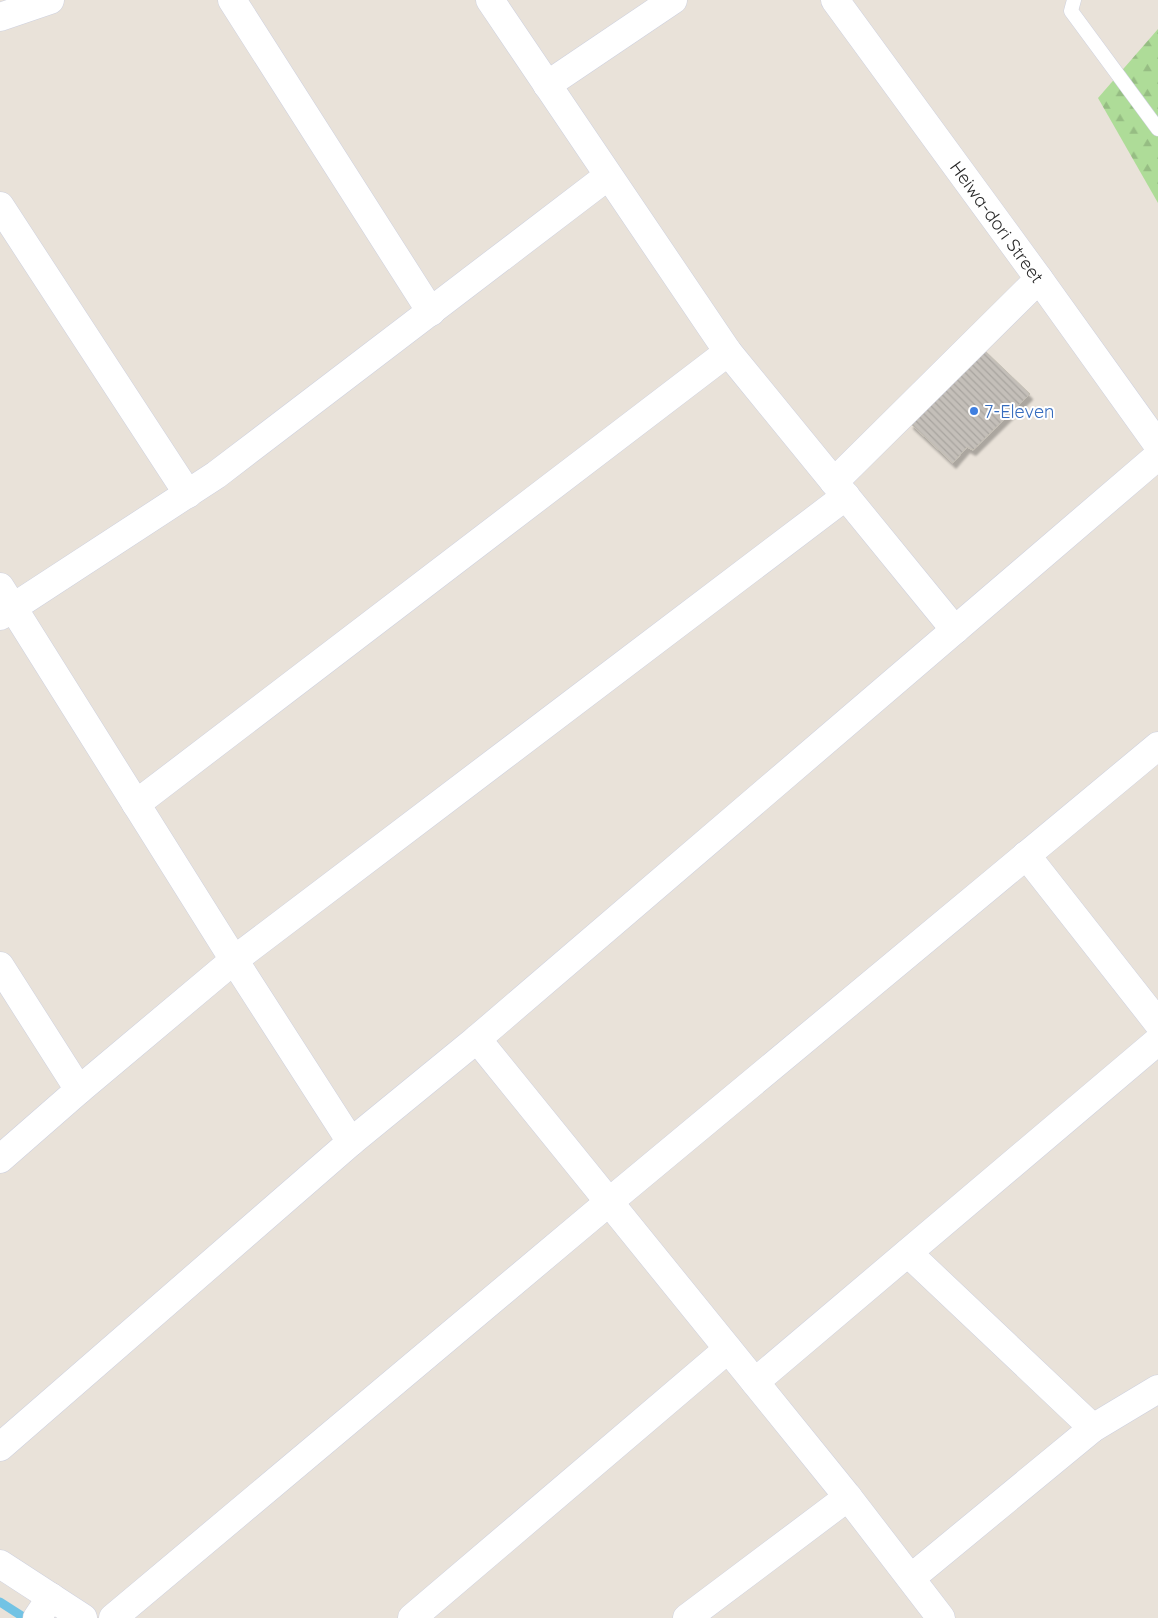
<svg xmlns="http://www.w3.org/2000/svg" width="1158" height="1618" font-family="Quicksand,sans-serif">
<style>
.forest{fill:url(#forest-firs)}
.lines{fill:none;stroke-linecap:round;stroke-linejoin:round}
.stream{stroke:#72c3e4;stroke-width:9}
.building{fill:url(#building-back-hatch);stroke:#c3beb3;filter:url(#shadow)}
.service-casing{stroke:#ced1df;stroke-width:15}
.minor-casing{stroke:#ced1df;stroke-width:29}
.tertiary-casing{stroke:#ced1df;stroke-width:29}
.service{stroke:#fff;stroke-width:14}
.minor{stroke:#fff;stroke-width:28}
.tertiary{stroke:#fff;stroke-width:28}
.shop-dot{fill:#3f7fe0;stroke:#fff;stroke-width:2}
.labels{text-anchor:middle;dominant-baseline:central;stroke-width:4;stroke-linejoin:round;paint-order:stroke}
.street-label{font-size:18px;fill:#272727;stroke:#fff}
.shop-label{font-size:18px;fill:#366cbe;stroke:#fff;text-anchor:start}
</style>
<defs>
<pattern id="forest-firs" width="22" height="20" patternUnits="userSpaceOnUse" patternTransform="scale(1.25)"><rect width="22" height="20" fill="#aedc98"/><path d="M5 1l3.5 6h-7zM16 11l3.5 6h-7z" fill="#96bd83"/></pattern>
<pattern id="building-back-hatch" width="6" height="6" patternUnits="userSpaceOnUse" patternTransform="scale(1.25)"><rect width="6" height="6" fill="#c4bfb9"/><path d="M-1 5l2 2M0 0l6 6M5-1l2 2" fill="none" stroke="#a8a49f"/></pattern>
<filter id="shadow"><feDropShadow dx="3" dy="5.5" stdDeviation="1" flood-color="#0004"/></filter>
</defs>
<rect width="100%" height="100%" fill="#e9e2d9"/>
<path class="forest" d="M1158,29V203L1098,98Z"/>
<g class="lines">
<path class="stream" d="M0,1602L25,1618"/>
</g>
<path class="building" d="M983,349L1030,394L973,450L967,447L953,463L910,423Z"/>
<g class="lines">
<defs>
<path id="service" d="M1074,0L1071,11L1158,129"/>
<g id="minor">
<path d="M232,0L431,312"/>
<path d="M490,0L728,352L955,630"/>
<path d="M0,17L50,0"/>
<path d="M547,85L673,0"/>
<path d="M0,206L188,494"/>
<path d="M834,482L1039,279"/>
<path d="M0,616L216,475L608,176"/>
<path d="M136,804L728,352"/>
<path d="M1026,855L1158,1023"/>
<path d="M0,966L79,1090"/>
<path d="M0,1159L79,1090L234,960L846,496"/>
<path d="M908,1253L1093,1428"/>
<path d="M755,1382L1158,1041"/>
<path d="M0,1564L83,1618"/>
<path d="M911,1578L1093,1428L1158,1389"/>
<path d="M37,1618L51,1597"/>
<path d="M113,1618L609,1202L1158,746"/>
<path d="M412,1618L728,1349"/>
<path d="M687,1618L848,1497"/>
</g>
<g id="tertiary">
<path d="M835,0L1039,279L1158,445"/>
<path d="M0,587L234,960L351,1142"/>
<path d="M477,1039L848,1497L941,1618"/>
<path d="M0,1447L351,1142L477,1039L1158,456"/>
</g>
</defs>
<use href="#service" class="service-casing"/>
<use href="#minor" class="minor-casing"/>
<use href="#tertiary" class="tertiary-casing"/>
<use href="#service" class="service"/>
<use href="#minor" class="minor"/>
<use href="#tertiary" class="tertiary"/>
</g>
<circle class="shop-dot" cx="974" cy="411" r="5"/>
<g class="labels">
<g class="street-label">
<text transform="translate(997 222) rotate(54)">Heiwa-dori Street</text>
</g>
<g class="shop-label">
<text x="984" y="411">7-Eleven</text>
</g>
</g>
</svg>
